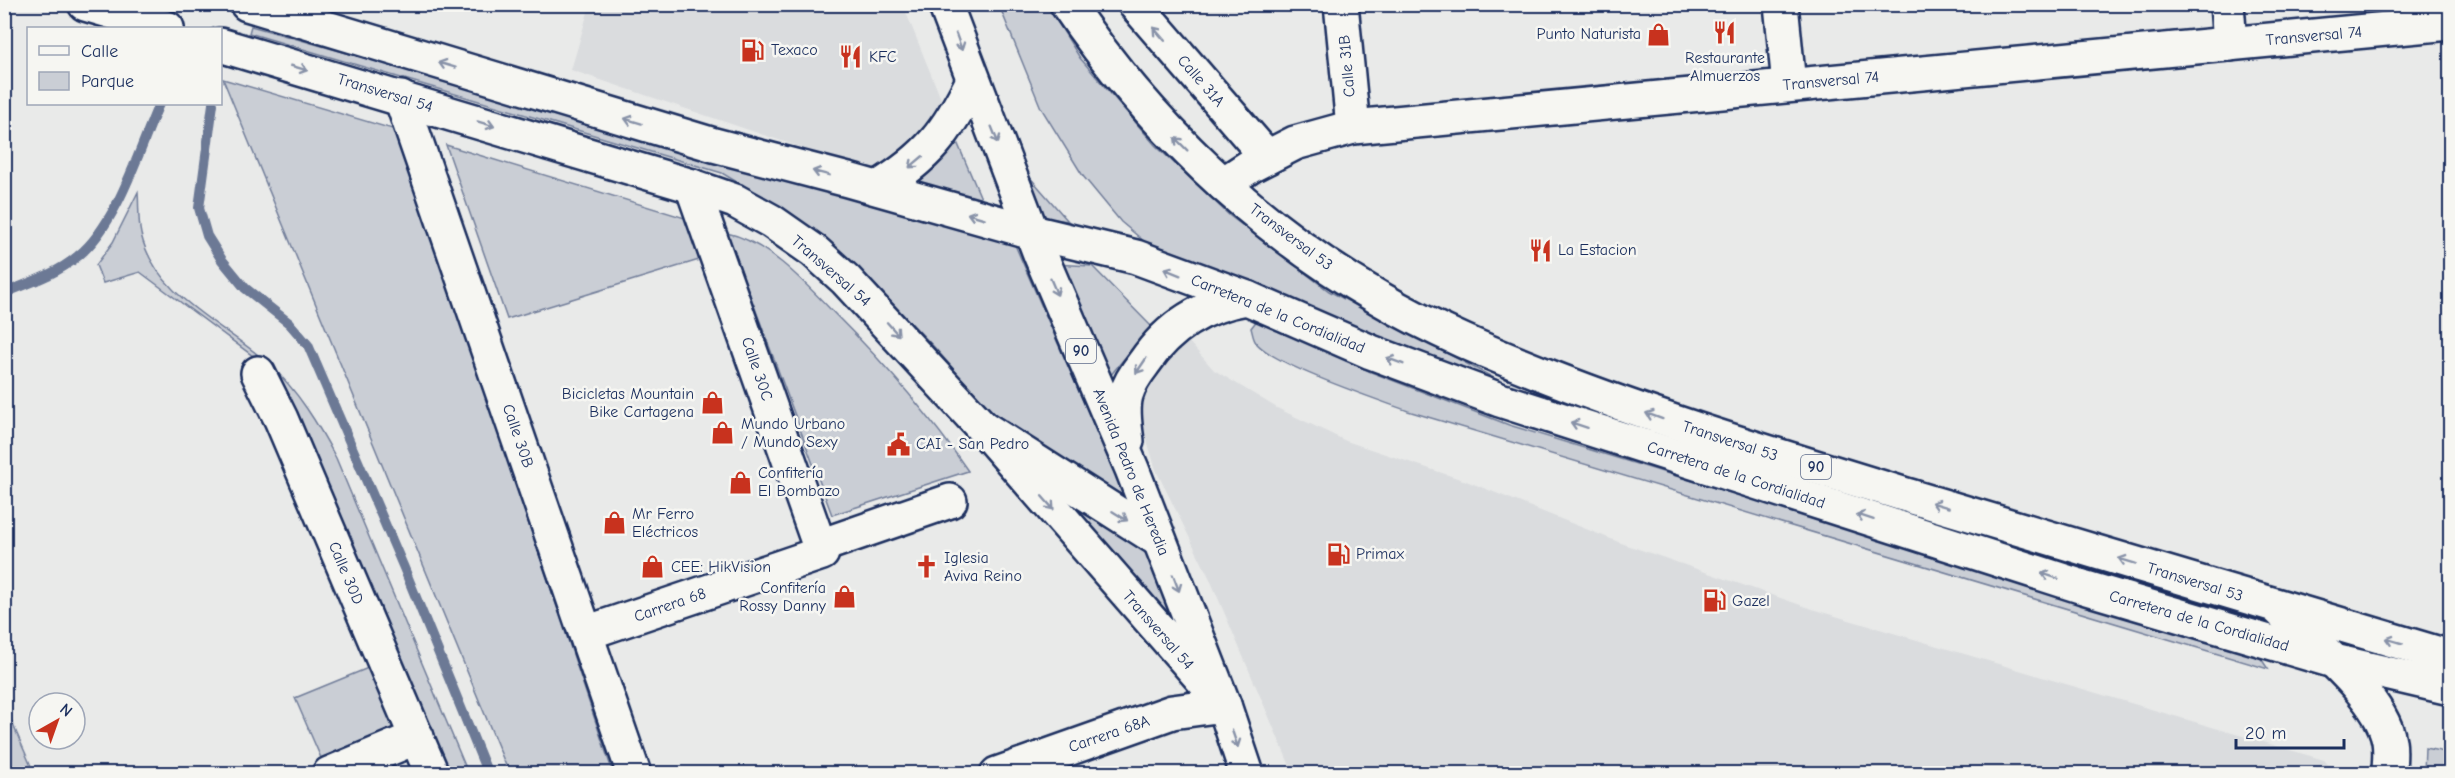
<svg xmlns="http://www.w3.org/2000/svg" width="2455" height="778" font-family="'Comic Neue',sans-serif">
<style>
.built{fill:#dadcde}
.green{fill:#caced5;stroke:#727e9a;stroke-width:1.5}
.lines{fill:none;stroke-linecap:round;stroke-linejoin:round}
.stream{stroke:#6c7995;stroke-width:10}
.minor-casing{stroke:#1b2f5e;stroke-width:38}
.primary-casing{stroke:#1b2f5e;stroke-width:38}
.trunk-casing{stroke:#1b2f5e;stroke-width:38}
.minor{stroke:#f6f6f2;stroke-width:33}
.primary{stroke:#f6f6f2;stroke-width:33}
.trunk{stroke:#f6f6f2;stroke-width:33}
.oneway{stroke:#8892a8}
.labels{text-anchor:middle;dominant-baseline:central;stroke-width:5;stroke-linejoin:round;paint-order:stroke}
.shield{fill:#f6f6f2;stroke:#5d6b8a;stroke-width:1.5}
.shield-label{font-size:15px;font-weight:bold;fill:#1b2f5e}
.poi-label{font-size:16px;fill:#1b2f5e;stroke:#f6f6f2;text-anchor:start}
.street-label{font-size:16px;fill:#1b2f5e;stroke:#f6f6f2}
</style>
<rect width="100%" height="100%" fill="#e9eae9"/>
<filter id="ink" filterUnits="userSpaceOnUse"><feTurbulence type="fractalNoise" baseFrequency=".0167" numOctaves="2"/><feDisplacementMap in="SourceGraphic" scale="12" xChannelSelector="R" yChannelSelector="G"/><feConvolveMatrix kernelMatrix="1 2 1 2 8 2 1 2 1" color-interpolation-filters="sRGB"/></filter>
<g filter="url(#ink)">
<g class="built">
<path d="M590,5H903L986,210L571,70Z"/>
<path d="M1188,341L1214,370L1277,408L1346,441L1466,481L1621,543L1815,610L2324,760L2335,773H1293L1209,577L1156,470L1141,421L1144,395L1155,368L1172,345Z"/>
</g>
<g class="green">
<path d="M999,5H1047L1080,58L1155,145L1230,216L1329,291L1530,397L1157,252L1121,222L1083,176L1041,108Z"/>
<path d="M251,26L720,158L1015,245L1125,497L1100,490L1006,429L935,348L876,286L795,217L722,173L249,33Z"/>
<path d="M223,79L396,130L613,773H509Z"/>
<path d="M954,135L986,210L909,184Z"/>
<path d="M446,145L685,218L699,260L507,319Z"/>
<path d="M1013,158L1068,221L1039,217Z"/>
<path d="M138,192C139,206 138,221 141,234C156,298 225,324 270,365C298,391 318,424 336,458L468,773H441L265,365L140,272L103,283L96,265L113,242Z"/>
<path d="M727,233C768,242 806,284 835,314C884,363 929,414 968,471L832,515Z"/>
<path d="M1053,264L1092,266L1151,326L1105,382Z"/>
<path d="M1258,319L1371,372L1509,425L2258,654L2268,669L1408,411C1379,400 1269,364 1255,341C1253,338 1252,331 1251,328Z"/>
<path d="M1052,487L1146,545L1183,631L1173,637Z"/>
<path d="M373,666L398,726L321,758L295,698Z"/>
<path d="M7,711L34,773H5L4,712Z"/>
<path d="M2425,748L2450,753V773H2424Z"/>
</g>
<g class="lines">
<g class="stream">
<path d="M213,104L199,208L207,236L222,260L245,288L289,323L308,345L404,568L488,774"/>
<path d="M4,293C29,283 57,274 78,256C117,225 139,150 159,104"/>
</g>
<defs>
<g id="minor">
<path d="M1135,4L1267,157"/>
<path d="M1341,4L1353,127"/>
<path d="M1781,4L1789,85"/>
<path d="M2227,4L2230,44"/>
<path d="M401,98L634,774"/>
<path d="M1223,184L1252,165L1295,143L1353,127L2450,23"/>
<path d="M258,373L281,419L432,774"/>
<path d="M820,546L950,501"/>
<path d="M586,633L822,553L692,186"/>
<path d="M329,774L417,737"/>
<path d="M997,774L1172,712L1224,705"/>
</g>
<g id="primary">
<path d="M85,4L167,28"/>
<path d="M247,4L714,145L848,180L1032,232L1136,257L1247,298L1371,352L1500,400L2083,587L2330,660L2450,688"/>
<path d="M220,45L692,186L735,201L771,221L814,251L846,280L982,427L1222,702"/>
</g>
<g id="trunk">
<path d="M945,4L1040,254L1132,469L1224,705L1247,774"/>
<path d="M1067,4C1148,123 1255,227 1379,298C1433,330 1492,354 1550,377C1670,424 1793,460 1916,498C2094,551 2272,605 2450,657"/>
<path d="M878,188C928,157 947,133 973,80"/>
<path d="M982,427L1159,540"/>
<path d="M1127,441C1125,427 1122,409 1126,395C1129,384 1137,372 1144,363C1169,326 1203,305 1247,298"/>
<path d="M2278,608C2310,640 2382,697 2389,741C2391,752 2389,763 2389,774"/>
</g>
</defs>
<use href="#minor" class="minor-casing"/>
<use href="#primary" class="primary-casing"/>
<use href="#trunk" class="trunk-casing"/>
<use href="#minor" class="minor"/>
<use href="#primary" class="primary"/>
<use href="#trunk" class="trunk"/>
</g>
<defs><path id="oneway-shaft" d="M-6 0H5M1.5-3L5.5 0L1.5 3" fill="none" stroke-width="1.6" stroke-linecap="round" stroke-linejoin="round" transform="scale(1.5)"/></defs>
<g class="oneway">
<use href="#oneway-shaft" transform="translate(1159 34) rotate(-131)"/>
<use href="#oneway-shaft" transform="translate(959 42) rotate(70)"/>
<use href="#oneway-shaft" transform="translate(447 65) rotate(-163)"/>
<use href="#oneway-shaft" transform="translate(299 68) rotate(16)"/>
<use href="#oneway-shaft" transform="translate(633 121) rotate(-163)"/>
<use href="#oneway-shaft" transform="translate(486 124) rotate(17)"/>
<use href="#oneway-shaft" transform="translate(995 135) rotate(68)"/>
<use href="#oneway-shaft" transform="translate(1181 144) rotate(-135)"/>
<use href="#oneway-shaft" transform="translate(916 162) rotate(140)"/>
<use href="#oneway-shaft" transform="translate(821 173) rotate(-165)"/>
<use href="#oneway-shaft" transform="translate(976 216) rotate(-164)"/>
<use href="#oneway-shaft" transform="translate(1172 272) rotate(-158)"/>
<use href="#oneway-shaft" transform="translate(1054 287) rotate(67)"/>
<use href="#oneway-shaft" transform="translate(893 329) rotate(48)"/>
<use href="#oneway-shaft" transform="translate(1395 361) rotate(-159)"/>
<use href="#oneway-shaft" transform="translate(1141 366) rotate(124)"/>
<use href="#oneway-shaft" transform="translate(1654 416) rotate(-160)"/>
<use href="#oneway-shaft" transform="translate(1579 425) rotate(-162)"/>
<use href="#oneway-shaft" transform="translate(1048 503) rotate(49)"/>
<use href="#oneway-shaft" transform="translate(1940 505) rotate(-163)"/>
<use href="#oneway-shaft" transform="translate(1120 516) rotate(32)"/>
<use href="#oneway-shaft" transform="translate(1865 517) rotate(-162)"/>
<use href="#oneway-shaft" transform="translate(2127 561) rotate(-163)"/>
<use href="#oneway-shaft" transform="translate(2050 576) rotate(-162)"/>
<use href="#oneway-shaft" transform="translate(1176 583) rotate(69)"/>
<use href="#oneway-shaft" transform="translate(2394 641) rotate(-164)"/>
<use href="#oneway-shaft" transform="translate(1235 739) rotate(71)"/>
</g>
</g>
<defs>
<symbol id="restaurant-bare" viewBox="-9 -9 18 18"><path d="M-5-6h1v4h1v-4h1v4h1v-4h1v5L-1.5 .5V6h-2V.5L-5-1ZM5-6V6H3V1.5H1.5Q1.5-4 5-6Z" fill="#c8321e" stroke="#f6f6f2" stroke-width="2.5" paint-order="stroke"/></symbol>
<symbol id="shop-bare" viewBox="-9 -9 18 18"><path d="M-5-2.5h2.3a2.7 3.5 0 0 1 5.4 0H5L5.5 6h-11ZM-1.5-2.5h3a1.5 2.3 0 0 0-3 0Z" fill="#c8321e" stroke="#f6f6f2" stroke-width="2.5" paint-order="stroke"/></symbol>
<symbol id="fuel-bare" viewBox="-9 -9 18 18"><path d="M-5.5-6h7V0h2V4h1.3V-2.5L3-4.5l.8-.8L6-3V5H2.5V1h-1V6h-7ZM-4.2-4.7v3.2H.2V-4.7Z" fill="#c8321e" stroke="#f6f6f2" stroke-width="2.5" paint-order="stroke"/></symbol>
<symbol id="civic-bare" viewBox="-9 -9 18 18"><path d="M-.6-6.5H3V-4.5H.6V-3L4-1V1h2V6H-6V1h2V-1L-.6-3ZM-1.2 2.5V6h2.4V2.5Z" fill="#c8321e" stroke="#f6f6f2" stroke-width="2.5" paint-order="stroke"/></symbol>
<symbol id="church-bare" viewBox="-9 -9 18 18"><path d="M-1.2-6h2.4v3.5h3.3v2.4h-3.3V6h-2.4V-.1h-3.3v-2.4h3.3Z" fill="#c8321e" stroke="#f6f6f2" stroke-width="2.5" paint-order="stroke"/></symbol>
</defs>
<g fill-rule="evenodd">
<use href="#restaurant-bare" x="1708" y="16" width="33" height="33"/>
<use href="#shop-bare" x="1642" y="18" width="33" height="33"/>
<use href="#fuel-bare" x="736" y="34" width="33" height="33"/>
<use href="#restaurant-bare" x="834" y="40" width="33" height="33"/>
<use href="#restaurant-bare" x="1524" y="234" width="33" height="33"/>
<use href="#shop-bare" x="696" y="386" width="33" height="33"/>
<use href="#shop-bare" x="706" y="416" width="33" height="33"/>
<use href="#civic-bare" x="882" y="428" width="33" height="33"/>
<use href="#shop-bare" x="724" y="466" width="33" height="33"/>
<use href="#shop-bare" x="598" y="506" width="33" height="33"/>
<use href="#fuel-bare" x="1322" y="538" width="33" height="33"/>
<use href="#shop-bare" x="636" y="550" width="33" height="33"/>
<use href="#church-bare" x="910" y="550" width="33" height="33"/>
<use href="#shop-bare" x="828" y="580" width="33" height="33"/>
<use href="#fuel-bare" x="1698" y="584" width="33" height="33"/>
</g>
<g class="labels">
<g class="shield">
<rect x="1066" y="339" width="30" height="24" rx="4.5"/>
<rect x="1801" y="455" width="30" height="24" rx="4.5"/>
</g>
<g class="shield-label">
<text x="1081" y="351">90</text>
<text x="1816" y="467">90</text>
</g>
<g class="poi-label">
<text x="1641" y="34" text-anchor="end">Punto Naturista</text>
<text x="771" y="50">Texaco</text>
<text x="869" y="57">KFC</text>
<text x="1725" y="58" text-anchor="middle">Restaurante<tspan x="1725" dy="18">Almuerzos</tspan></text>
<text x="1558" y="250">La Estacion</text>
<text x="694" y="394" text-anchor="end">Bicicletas Mountain<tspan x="694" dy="18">Bike Cartagena</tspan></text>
<text x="741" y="424">Mundo Urbano<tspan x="741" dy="18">/ Mundo Sexy</tspan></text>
<text x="916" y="444">CAI - San Pedro</text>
<text x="758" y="473">Confitería<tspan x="758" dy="18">El Bombazo</tspan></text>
<text x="632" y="514">Mr Ferro<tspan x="632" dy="18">Eléctricos</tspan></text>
<text x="1356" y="554">Primax</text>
<text x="944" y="558">Iglesia<tspan x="944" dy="18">Aviva Reino</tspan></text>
<text x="671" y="567">CEE: HikVision</text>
<text x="826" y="588" text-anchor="end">Confitería<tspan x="826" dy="18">Rossy Danny</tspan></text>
<text x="1732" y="601">Gazel</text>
</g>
<g class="street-label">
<text transform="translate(2314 36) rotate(-5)">Transversal 74</text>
<text transform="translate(1347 66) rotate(-95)">Calle 31B</text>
<text transform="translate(1201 81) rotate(49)">Calle 31A</text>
<text transform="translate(1831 81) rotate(-5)">Transversal 74</text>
<text transform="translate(385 93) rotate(17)">Transversal 54</text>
<text transform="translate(1291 237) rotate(37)">Transversal 53</text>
<text transform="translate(831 271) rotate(41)">Transversal 54</text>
<text transform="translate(1278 314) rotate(22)">Carretera de la Cordialidad</text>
<text transform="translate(757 369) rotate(71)">Calle 30C</text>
<text transform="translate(518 436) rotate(71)">Calle 30B</text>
<text transform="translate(1730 441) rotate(18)">Transversal 53</text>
<text transform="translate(1131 472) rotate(68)">Avenida Pedro de Heredia</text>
<text transform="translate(1736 475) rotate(18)">Carretera de la Cordialidad</text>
<text transform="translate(346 573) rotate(67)">Calle 30D</text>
<text transform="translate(2195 582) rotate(17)">Transversal 53</text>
<text transform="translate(670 605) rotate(-19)">Carrera 68</text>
<text transform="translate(2199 621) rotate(16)">Carretera de la Cordialidad</text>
<text transform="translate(1158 630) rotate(49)">Transversal 54</text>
<text transform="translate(1109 734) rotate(-19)">Carrera 68A</text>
</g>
</g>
<rect width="2455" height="778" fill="none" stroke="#f6f6f2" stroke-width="24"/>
<rect x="12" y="12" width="2431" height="754" fill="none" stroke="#1b2f5e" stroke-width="2" filter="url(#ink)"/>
<rect x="27" y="27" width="195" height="78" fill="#f6f6f2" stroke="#9ea6b7" stroke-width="1.5"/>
<rect x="39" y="46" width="30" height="9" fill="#f6f6f2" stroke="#9ea6b7" stroke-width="1.5"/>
<text x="81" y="57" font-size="18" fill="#1b2f5e">Calle</text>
<rect x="39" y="72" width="30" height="18" fill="#caced5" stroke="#9ea6b7" stroke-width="1.5"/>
<text x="81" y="87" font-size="18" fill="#1b2f5e">Parque</text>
<g transform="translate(57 721) rotate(40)"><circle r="28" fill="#f6f6f2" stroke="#9ea6b7" stroke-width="1.5"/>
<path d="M0-4.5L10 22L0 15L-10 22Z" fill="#c8321e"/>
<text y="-9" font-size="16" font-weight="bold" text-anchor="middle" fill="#1b2f5e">N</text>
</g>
<path d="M2236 739v9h108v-9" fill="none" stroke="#1b2f5e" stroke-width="3"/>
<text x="2245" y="739" font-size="18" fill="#1b2f5e" stroke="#f6f6f2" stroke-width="4.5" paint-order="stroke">20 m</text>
</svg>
